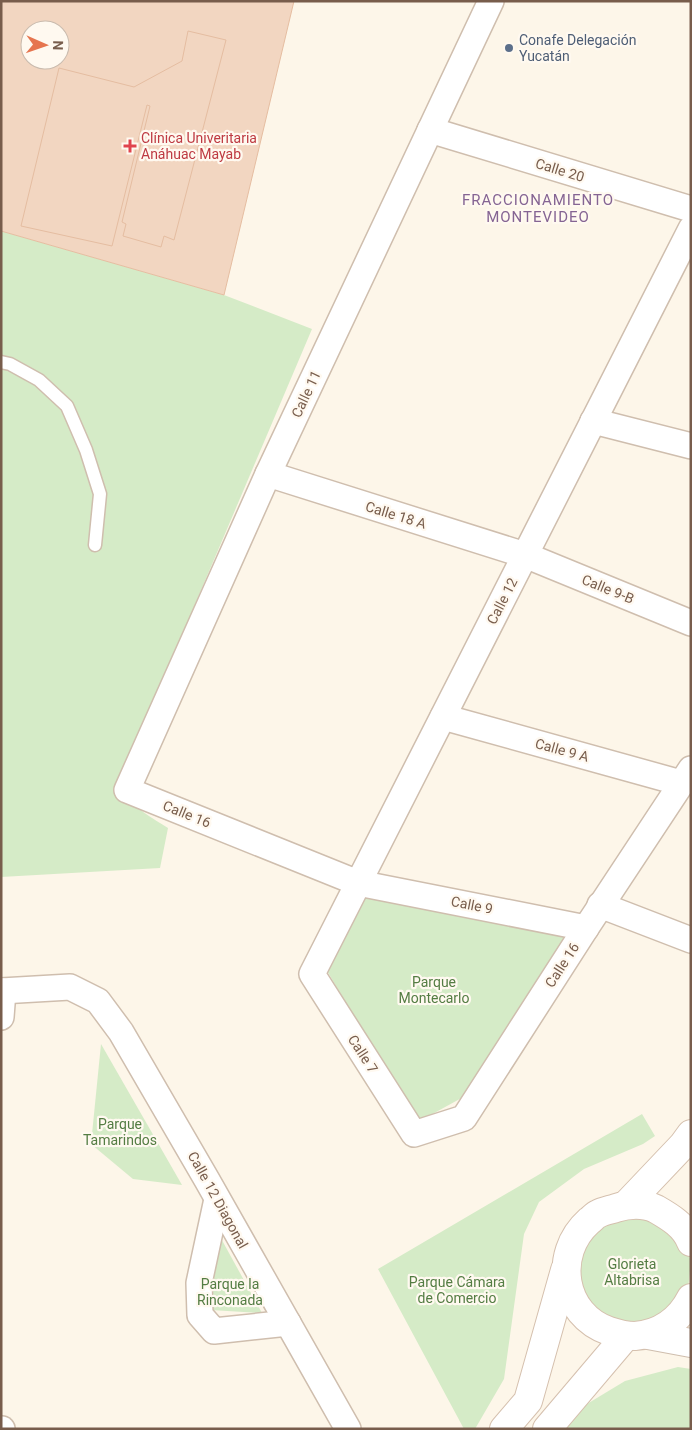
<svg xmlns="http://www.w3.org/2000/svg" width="692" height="1430" font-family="Roboto,sans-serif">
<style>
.green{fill:#d5ebc7}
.building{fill:#f2d6c1;stroke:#e5bda1;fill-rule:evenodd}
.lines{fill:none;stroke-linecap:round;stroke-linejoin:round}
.service-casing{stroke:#cfbeae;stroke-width:15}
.minor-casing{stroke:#cfbeae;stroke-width:28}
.tertiary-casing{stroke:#cfbeae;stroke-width:30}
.secondary-casing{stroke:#d5c0ae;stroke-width:30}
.service{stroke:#fff;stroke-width:12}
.minor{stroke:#fff;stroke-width:25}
.tertiary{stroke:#fff;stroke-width:28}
.secondary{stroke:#fff;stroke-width:28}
.service-dot{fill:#5c6f8a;stroke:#fff9f0;stroke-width:2}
.health-dot{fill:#e0444e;stroke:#fff9f0;stroke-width:2}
.labels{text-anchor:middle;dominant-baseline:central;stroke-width:4.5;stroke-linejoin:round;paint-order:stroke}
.service-label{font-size:14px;fill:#4e5e75;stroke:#fff9f0;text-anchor:start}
.health-label{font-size:14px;fill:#be3a42;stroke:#fff9f0;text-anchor:start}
.street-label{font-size:14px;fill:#785d4c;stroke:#fff9f0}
.park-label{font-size:14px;fill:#547d43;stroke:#fff9f0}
.neighbourhood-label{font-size:15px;letter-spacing:1px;fill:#856493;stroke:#fff9f0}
</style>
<rect width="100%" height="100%" fill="#fdf6e9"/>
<g class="green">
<path d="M1,231L224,295L312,329L128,762C129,808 131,804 168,828L160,868L1,877Z"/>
<path d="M359,891L569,932L467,1095L416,1123L326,969Z"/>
<path d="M101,1044L182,1185L133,1179L91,1144Z"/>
<path d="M642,1114L655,1136L643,1144L584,1169L539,1202L524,1234L504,1379L475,1429H464L378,1269Z"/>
<path d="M637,1214L683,1240L691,1261L688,1289L655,1326L605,1324L574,1286L577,1259L592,1231L611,1218Z"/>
<path d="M218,1233L262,1313L211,1310Z"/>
<path d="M678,1367L691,1369V1429H563L582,1407L625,1381Z"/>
</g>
<g class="building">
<path d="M1,1H294L224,295L1,231ZM30,30H60V60H30Z"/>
<path d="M188,31L226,40L174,240L164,236L161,247L123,236L126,224L122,222L150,106L147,105L112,246L21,226L59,68L134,87L182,61Z"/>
</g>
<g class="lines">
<defs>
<path id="service" d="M1,362L10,364L39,380L67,406L86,450L100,494L95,545"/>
<g id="minor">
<path d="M491,1L268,474L127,790L358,883L586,928"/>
<path d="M430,130L691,209"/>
<path d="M691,229L312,974L414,1134L464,1118L586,928L691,769"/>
<path d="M593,421L691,446"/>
<path d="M268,474L525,555L691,623"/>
<path d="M443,717L681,783"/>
<path d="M600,905L691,940"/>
<path d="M1,991L70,987L98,1001L121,1032L207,1180L348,1429"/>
<path d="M1,1017L3,991"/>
<path d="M217,1199L199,1283L200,1315L214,1331L288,1323"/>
<path d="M1,1429H2"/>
</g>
<path id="tertiary" d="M648,1335L691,1343"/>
<g id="secondary">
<path d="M627,1204L683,1145L691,1134"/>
<path d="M691,1242C685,1226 670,1217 656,1209C644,1203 628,1204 616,1208C610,1210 603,1211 598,1214C595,1215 592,1219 589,1221C552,1254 562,1315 609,1331C618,1334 625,1336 635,1336C660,1334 680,1320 691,1298"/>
<path d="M504,1429L528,1401L565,1270"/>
<path d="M547,1429L625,1337"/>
</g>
</defs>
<use href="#service" class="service-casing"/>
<use href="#minor" class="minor-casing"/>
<use href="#tertiary" class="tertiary-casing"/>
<use href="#secondary" class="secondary-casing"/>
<use href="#service" class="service"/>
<use href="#minor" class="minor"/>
<use href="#tertiary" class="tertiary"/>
<use href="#secondary" class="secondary"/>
</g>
<circle class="service-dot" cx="509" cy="48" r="5"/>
<path class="health-dot" d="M127.5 138.5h5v5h5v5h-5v5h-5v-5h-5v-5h5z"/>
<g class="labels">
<g class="service-label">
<text x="519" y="40">Conafe Delegación<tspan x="519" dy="16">Yucatán</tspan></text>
</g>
<g class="health-label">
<text x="141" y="138">Clínica Univeritaria<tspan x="141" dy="16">Anáhuac Mayab</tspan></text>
</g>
<g class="street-label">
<text transform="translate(560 170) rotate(17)">Calle 20</text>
<text transform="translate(306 394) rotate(-65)">Calle 11</text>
<text transform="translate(396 515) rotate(17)">Calle 18 A</text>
<text transform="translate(608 589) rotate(22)">Calle 9-B</text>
<text transform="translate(502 601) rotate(-63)">Calle 12</text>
<text transform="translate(562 750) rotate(15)">Calle 9 A</text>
<text transform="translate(187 814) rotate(22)">Calle 16</text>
<text transform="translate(472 905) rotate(11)">Calle 9</text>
<text transform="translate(562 965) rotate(-57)">Calle 16</text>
<text transform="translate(363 1054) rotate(57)">Calle 7</text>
<text transform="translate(218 1200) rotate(61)">Calle 12 Diagonal</text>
</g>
<g class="park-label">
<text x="434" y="982">Parque<tspan x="434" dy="16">Montecarlo</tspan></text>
<text x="120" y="1124">Parque<tspan x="120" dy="16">Tamarindos</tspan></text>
<text x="632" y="1264">Glorieta<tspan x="632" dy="16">Altabrisa</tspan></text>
<text x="457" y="1282">Parque Cámara<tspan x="457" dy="16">de Comercio</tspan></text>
<text x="230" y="1284">Parque la<tspan x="230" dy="16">Rinconada</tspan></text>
</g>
<g class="neighbourhood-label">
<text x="538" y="200">FRACCIONAMIENTO<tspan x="538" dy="17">MONTEVIDEO</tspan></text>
</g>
</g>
<rect width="692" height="1430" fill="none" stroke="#785d4c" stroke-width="5"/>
<g transform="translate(45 45) rotate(92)"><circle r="24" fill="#fff9f0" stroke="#c9bbae"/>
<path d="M0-4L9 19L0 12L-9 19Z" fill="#e6754f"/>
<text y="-8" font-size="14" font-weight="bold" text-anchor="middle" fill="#785d4c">N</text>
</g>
</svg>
